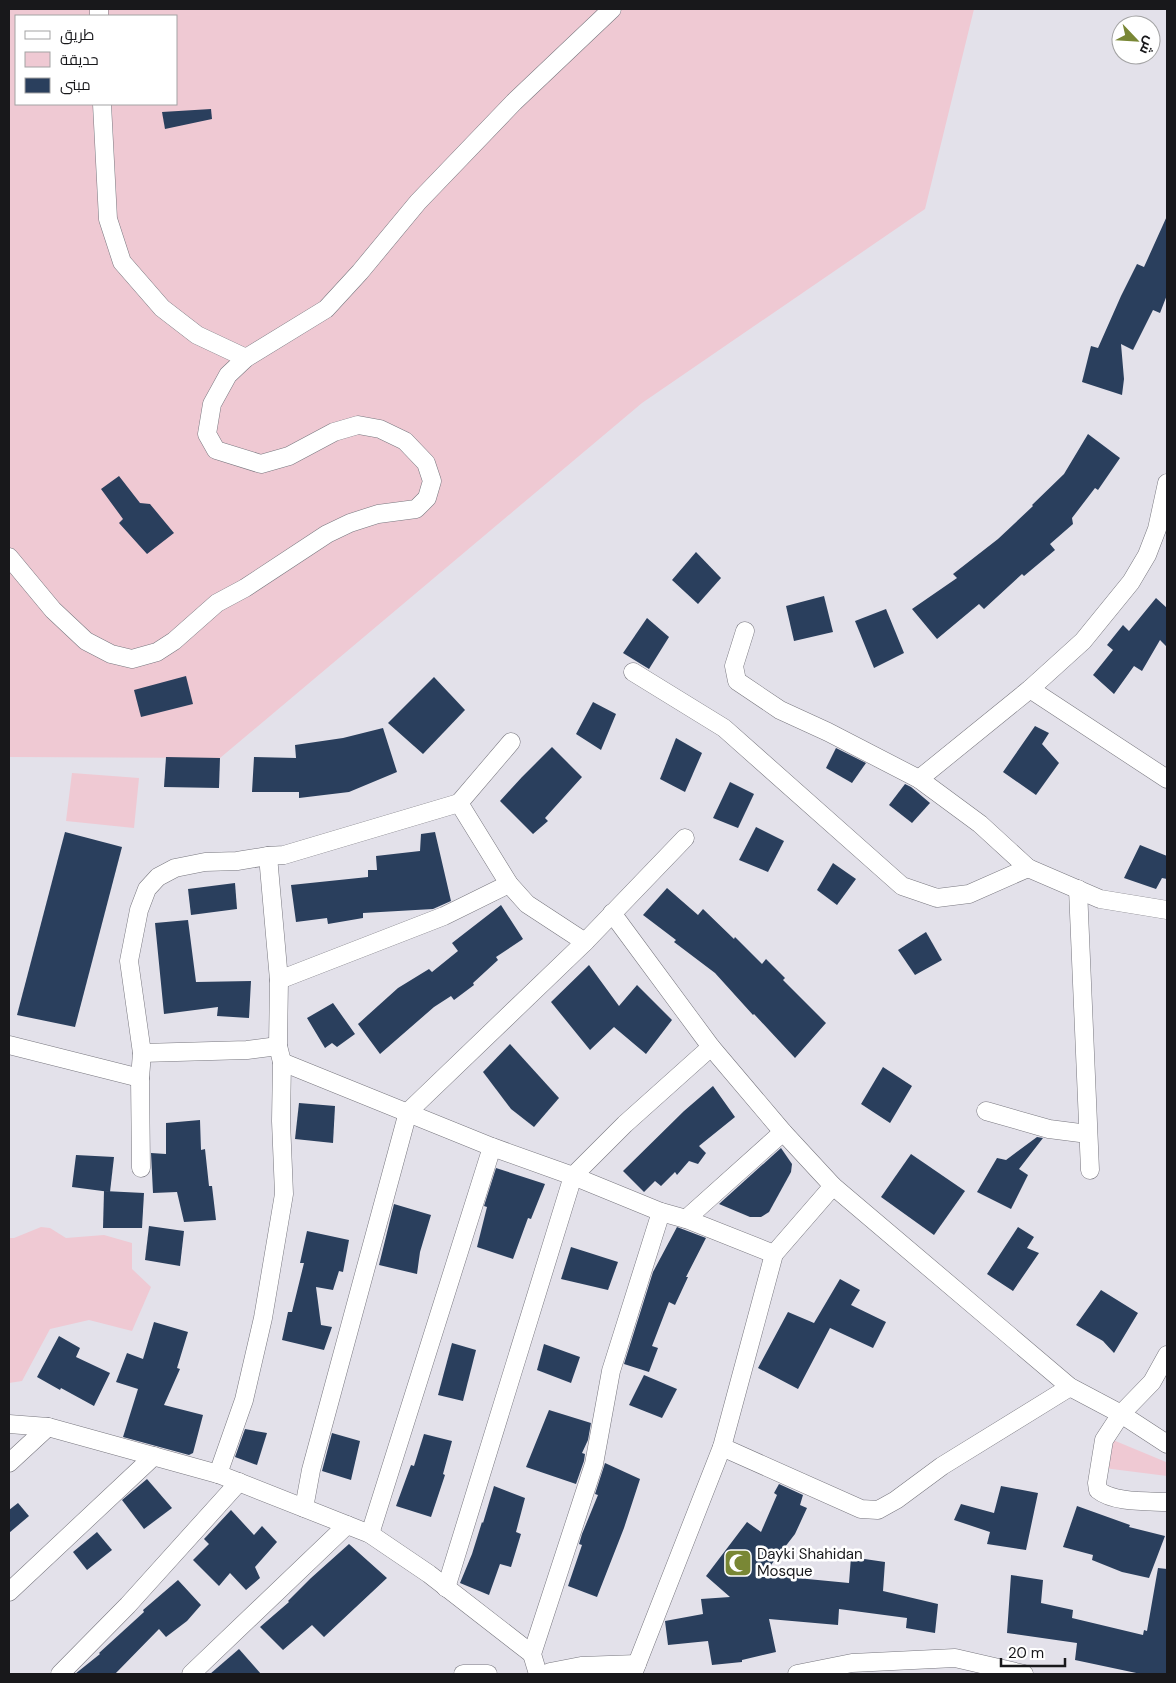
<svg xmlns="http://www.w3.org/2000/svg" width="1176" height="1683" font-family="'DM Sans',Cairo,sans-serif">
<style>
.green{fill:#efc9d3;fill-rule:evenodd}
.building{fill:#2a3f5d}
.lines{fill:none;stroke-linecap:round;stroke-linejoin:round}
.street-casing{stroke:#78777f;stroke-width:19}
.street{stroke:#fff;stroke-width:18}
.labels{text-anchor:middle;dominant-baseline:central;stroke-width:5;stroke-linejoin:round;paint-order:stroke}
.poi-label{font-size:15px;fill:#18181b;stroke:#fff;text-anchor:start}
</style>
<rect width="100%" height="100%" fill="#e3e1ea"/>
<g class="green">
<path d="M9,9H974L925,209L642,403L220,758L9,757ZM16,16H176V104H16Z"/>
<path d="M72,773L139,778L134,828L66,821Z"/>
<path d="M41,1227L50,1228L66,1238L104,1235L132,1243V1269L151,1287L132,1331L89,1320L50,1329L22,1381L9,1383V1238H14Z"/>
<path d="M1113,1440L1166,1462L1167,1476L1104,1468Z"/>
</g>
<g class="building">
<path d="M211,109L212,119L165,129L162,112Z"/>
<path d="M1167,216V295L1160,313L1153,310L1133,350L1121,344L1124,379L1122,395L1082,382L1091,346L1098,348L1121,296L1137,264L1144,267Z"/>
<path d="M1088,434L1120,458L1098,490L1095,488L1072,518L1073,524L1050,544L1055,550L1024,576L1022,574L984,609L979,604L937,639L912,609L957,578L953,574L998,539L1033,506L1032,505L1064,474Z"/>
<path d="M119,476L140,503L150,504L174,533L147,554L119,523L123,519L101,489Z"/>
<path d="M696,552L721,578L698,604L672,580Z"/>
<path d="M824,596L833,632L794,641L786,606Z"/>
<path d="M1156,598L1167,608V647L1160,640L1142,671L1134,666L1114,694L1093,675L1113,650L1107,645L1123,625L1129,631Z"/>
<path d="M886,609L904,653L874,668L855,621Z"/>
<path d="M647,618L669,637L649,669L623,653Z"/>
<path d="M186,676L193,704L141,717L134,690Z"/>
<path d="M434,677L465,710L423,754L388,723Z"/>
<path d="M593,702L616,714L601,750L576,734Z"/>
<path d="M1035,726L1049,733L1042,744L1059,763L1036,795L1003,772Z"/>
<path d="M383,728L397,772L349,792L299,798V792H252L254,757L296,758L295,745L343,738Z"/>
<path d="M676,738L702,753L685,792L660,779Z"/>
<path d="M552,747L582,777L545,818L548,821L533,834L500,801L522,777Z"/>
<path d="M836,748L866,763L852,783L826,768Z"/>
<path d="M166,757L220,758L219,788L164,787Z"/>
<path d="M730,782L754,794L738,828L713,818Z"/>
<path d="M905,784L911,787L930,803L912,823L889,805Z"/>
<path d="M756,827L784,841L768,872L739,860Z"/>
<path d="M65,832L122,847L75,1027L17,1015Z"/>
<path d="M435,832L451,901L433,909L363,913V918L328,924L327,918L296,922L291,885L368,877V870H377L376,856L420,851L421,834Z"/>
<path d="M1140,845L1167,856V879L1162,878L1156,889L1124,878Z"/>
<path d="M833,863L856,879L837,905L817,890Z"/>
<path d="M235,883L237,909L191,915L188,889Z"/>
<path d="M667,888L698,915L703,909L734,939L735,937L762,964L766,959L785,978L783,980L826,1023L795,1058L754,1014L753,1015L715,973L674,942L676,940L643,915Z"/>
<path d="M501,905L523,939L496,957L498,960L473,983L474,985L454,1000L451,996L434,1007L380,1054L358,1024L398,988L429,969L432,972L458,951L452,943Z"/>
<path d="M188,920L196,982L251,981L249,1018L217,1016L218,1007L164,1014L155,923Z"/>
<path d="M926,932L942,960L915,975L898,950Z"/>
<path d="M589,965L619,1006L637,985L672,1020L646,1054L614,1027L590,1050L551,1002Z"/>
<path d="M333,1003L355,1034L337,1047L332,1043L325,1048L307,1018Z"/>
<path d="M510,1044L559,1098L534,1127L511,1109L483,1072Z"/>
<path d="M883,1067L912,1086L890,1123L861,1104Z"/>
<path d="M713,1086L735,1117L699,1146L706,1153L698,1164L689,1161L677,1175L675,1172L661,1186L655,1181L644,1192L623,1171L684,1111Z"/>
<path d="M299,1103L335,1106L333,1143L295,1139Z"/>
<path d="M200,1120L201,1150L205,1149L209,1186H212L216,1220L184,1222L177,1192L153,1193L151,1153L166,1154V1123Z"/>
<path d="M1037,1137L1043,1138L1019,1169L1028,1175L1011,1209L977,1192L997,1158L1006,1160Z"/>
<path d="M781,1148L792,1164L791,1172L769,1212L761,1217H750L719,1204Z"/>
<path d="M911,1154L965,1191L934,1235L881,1197Z"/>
<path d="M76,1155L114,1157L110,1192L72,1187Z"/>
<path d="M496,1168L545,1184L531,1219L528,1218L513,1259L477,1247L487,1207L484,1206Z"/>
<path d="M104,1191L144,1193L142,1228H103Z"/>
<path d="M394,1204L431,1215L420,1252L417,1274L379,1265Z"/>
<path d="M149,1226L184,1231L180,1266L145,1260Z"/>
<path d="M677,1227L706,1238L686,1277H688L675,1305L669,1302L652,1346L658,1348L649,1372L624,1364L653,1272Z"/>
<path d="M1018,1227L1034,1237L1027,1248L1039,1253L1013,1291L987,1274Z"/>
<path d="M307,1231L349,1240L343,1272L339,1271L333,1290L316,1287L321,1325L332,1327L324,1350L282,1340L288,1312H292L304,1263H300Z"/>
<path d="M571,1247L618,1262L608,1290L561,1279Z"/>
<path d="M840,1279L860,1290L851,1305L886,1322L873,1348L830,1328L798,1389L758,1368L788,1312L814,1323Z"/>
<path d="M1101,1290L1138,1313L1114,1353L1103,1341L1076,1325Z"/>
<path d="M154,1322L188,1332L177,1368L180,1369L164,1405L203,1415L193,1453L189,1455L123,1437L138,1389L116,1382L127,1353L143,1359Z"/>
<path d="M59,1336L80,1348L76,1357L110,1373L94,1406L61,1388L60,1390L37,1377Z"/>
<path d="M452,1343L476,1350L463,1401L438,1395Z"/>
<path d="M544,1344L580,1357L571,1383L537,1370Z"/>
<path d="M644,1375L677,1389L662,1418L629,1405Z"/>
<path d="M549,1410L591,1423L588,1440L582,1453L585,1454L584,1461L576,1484L526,1467Z"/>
<path d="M245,1429L267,1433L257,1465L235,1457Z"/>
<path d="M332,1433L360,1441L351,1480L322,1471Z"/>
<path d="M424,1434L452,1441L443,1474L445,1475L431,1517L396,1506L411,1465L414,1466Z"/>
<path d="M605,1463L640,1479L624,1528L597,1597L568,1586L582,1545L579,1544L582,1534L598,1495L595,1494Z"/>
<path d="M147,1479L172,1508L144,1529L122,1500Z"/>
<path d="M779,1484L803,1495L800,1505L807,1508L795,1534L764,1574H797V1578L849,1583L851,1557L885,1562L883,1591L938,1604L935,1633L906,1628L907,1618L839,1609L838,1625L769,1619L776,1652L742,1660V1662L712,1665L708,1641L668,1645L665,1621L703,1614L701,1599L730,1597L706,1576L747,1522L761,1532L777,1495L774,1493Z"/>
<path d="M494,1486L525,1498L516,1532L521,1534L511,1567L500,1564L489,1595L460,1583L472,1554L482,1522L483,1523Z"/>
<path d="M1001,1486L1038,1493L1026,1550L987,1544L990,1532L954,1520L961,1504L994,1513Z"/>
<path d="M18,1503L29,1516L9,1533V1510Z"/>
<path d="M1077,1506L1130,1525L1129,1527L1165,1536L1149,1578L1122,1572L1092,1560L1093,1555L1063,1547Z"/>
<path d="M231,1510L254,1535L262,1526L277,1542L255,1567L260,1578L246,1590L230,1573L219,1586L193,1560L209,1544L204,1539Z"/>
<path d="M97,1532L112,1550L87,1570L73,1552Z"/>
<path d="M349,1544L387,1578L324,1637L312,1625L283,1650L260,1627L289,1602L288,1601L311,1578Z"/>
<path d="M1158,1568L1167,1569V1674H1141L1075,1660L1077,1643L1007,1633L1011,1575L1043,1580L1041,1603L1073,1610L1072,1618L1143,1635L1144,1630L1147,1631Z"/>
<path d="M178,1580L201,1605L187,1621L166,1637L159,1629L115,1674H75L100,1654L99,1653L144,1612L143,1610Z"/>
<path d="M239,1649L261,1674H210Z"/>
</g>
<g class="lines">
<defs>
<g id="street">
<path d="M99,9V16"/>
<path d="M102,104L108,219L122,262L162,308L197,335L246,358"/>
<path d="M9,557L53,610L86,641L111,654L132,659L157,652L174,641L217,603L245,588L327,534L350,523L378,514L416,509L427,498L432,481L426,463L405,441L380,429L358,425L334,432L289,456L261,464L216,450L207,434L212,404L228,375L246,358L326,309L360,272L418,202L514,102L612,9"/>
<path d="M745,631L734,666L737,681L780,710L828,732L919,779L980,824L1028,868"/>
<path d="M633,672L724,728L902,886L937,898L969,894L1028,868L1100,899L1167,910"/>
<path d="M1030,689L1167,779"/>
<path d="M511,742L459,803L509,884L527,904L585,942"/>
<path d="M919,779L1030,689L1083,641L1131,582L1147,555L1157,529L1167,483"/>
<path d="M1078,889L1090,1170"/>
<path d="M612,913L711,1047L783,1132L833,1186L1070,1387L1121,1414L1167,1444"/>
<path d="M279,980L444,916L509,884"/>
<path d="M9,1045L140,1078"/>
<path d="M142,1053L247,1050L278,1046"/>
<path d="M282,1062L492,1147L573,1176L661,1212L686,1219L774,1254"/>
<path d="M986,1111L1049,1129L1088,1134"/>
<path d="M141,1168L140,1078L142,1053L129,961L139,910L147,889L158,877L175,868L205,862L237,861L268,856L284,855L459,803"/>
<path d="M833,1186L774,1254L722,1447L861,1509L878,1510L896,1500L942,1466L1070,1387"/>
<path d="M686,1219L783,1132"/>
<path d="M1167,1355L1152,1382L1121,1414L1104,1440L1097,1483L1098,1490C1114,1503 1147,1501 1167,1502"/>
<path d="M9,1424L48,1427L218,1474L370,1534L429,1574L532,1654"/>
<path d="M9,1463L48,1427"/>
<path d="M218,1474L244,1400L263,1318L284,1194L281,1121L282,1062L278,1046L279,980L268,856"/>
<path d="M304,1508L311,1470L408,1112L585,942L685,838"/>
<path d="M370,1534L492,1147"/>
<path d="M446,1588L573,1176L625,1124L711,1047"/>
<path d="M9,1592L154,1456"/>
<path d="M60,1674L128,1605L239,1482"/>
<path d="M191,1674L347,1525"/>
<path d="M463,1674H488"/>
<path d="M538,1674L532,1654L594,1464L611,1371L661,1212"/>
<path d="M547,1674L550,1672L581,1666L637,1664"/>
<path d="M633,1674L722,1447"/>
<path d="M797,1674L852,1663L955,1658L1024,1674"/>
</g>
</defs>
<use href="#street" class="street-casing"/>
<use href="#street" class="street"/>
</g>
<defs>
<symbol id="mosque-square" viewBox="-11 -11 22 22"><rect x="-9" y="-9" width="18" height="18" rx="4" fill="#798735" stroke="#fff"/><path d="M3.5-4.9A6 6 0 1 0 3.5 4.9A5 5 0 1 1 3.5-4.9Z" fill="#fff"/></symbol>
</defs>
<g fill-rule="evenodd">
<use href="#mosque-square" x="722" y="1547" width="32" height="32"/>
</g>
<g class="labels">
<g class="poi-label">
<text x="757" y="1554">Dayki Shahidan<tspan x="757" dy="17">Mosque</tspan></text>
</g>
</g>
<rect width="1176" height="1683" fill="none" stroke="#18181b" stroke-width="20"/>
<rect x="15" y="15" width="162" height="90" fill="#ffffff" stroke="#a3a3a4"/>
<rect x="25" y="31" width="25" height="8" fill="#ffffff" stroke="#a3a3a4"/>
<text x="60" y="40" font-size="15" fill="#18181b">طريق</text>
<rect x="25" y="52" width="25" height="15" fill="#efc9d3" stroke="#a3a3a4"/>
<text x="60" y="65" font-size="15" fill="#18181b">حديقة</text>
<rect x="25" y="78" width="25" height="15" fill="#2a3f5d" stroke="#a3a3a4"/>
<text x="60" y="90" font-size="15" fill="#18181b">مبنى</text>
<g transform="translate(1136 40) rotate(115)"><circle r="24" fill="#ffffff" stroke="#a3a3a4"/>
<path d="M0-4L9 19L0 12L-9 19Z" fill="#798735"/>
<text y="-8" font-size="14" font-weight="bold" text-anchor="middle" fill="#18181b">ش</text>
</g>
<path d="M1001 1658v8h64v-8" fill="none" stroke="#18181b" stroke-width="2.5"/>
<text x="1008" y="1658" font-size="15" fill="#18181b" stroke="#ffffff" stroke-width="4" paint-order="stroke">20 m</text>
</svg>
